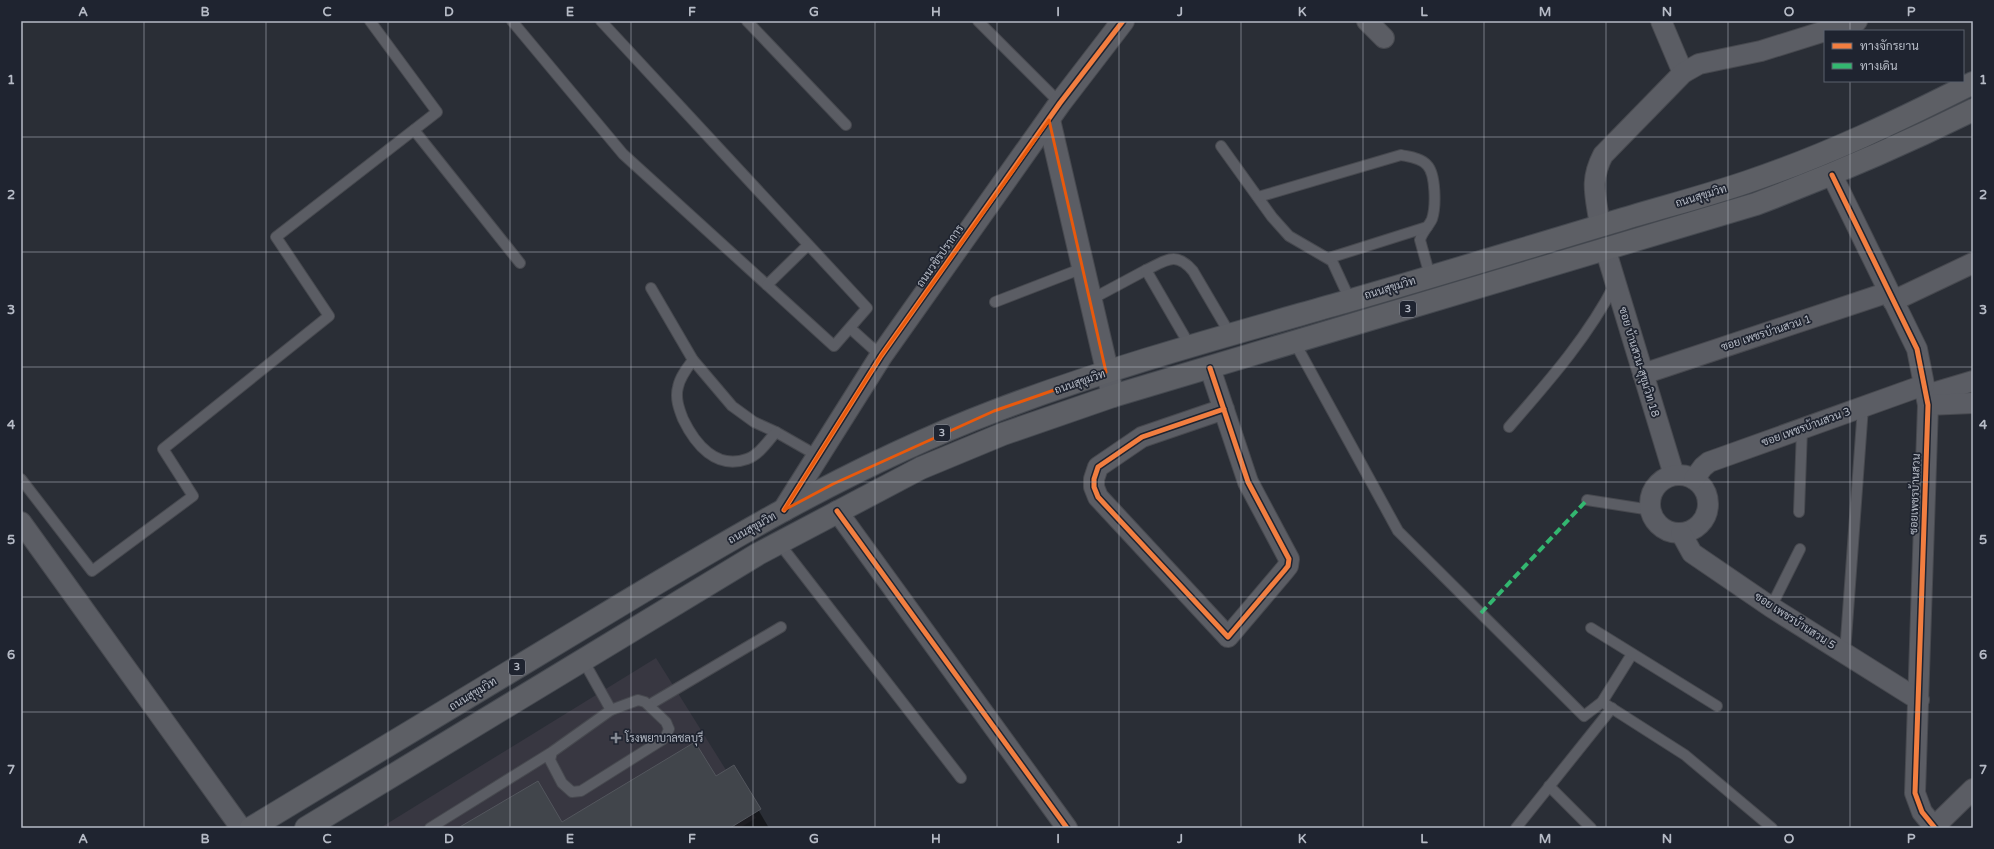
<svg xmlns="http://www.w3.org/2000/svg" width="1994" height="849" font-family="'Varela Round',Sarabun,sans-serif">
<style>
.medical{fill:#383741}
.shadow{fill:#0007}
.building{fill:#41454b;stroke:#53565d}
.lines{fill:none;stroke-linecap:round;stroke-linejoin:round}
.service-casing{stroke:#47494f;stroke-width:12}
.minor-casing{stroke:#47494f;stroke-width:22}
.tertiary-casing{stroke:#47494f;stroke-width:24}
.primary-casing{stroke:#454950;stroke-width:24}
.service{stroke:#5b5d64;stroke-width:10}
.minor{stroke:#5b5d64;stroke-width:20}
.tertiary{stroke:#5b5d64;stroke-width:22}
.primary{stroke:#5d5f65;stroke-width:22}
.quiet{stroke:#33b770;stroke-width:4;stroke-dasharray:8 4;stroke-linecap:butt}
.cycleway-casing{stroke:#1f2430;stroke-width:8}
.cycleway{stroke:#f27e40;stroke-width:5}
.marked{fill:none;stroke:#e8590c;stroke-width:3;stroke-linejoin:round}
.grid{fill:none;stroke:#b6bbc6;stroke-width:1;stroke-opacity:0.55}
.poi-dot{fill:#858a94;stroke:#1f2430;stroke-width:1.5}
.labels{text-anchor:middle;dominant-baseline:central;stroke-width:3.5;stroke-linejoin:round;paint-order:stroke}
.shield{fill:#1f2430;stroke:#898e99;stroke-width:1}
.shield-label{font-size:10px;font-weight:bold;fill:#b6bbc6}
.street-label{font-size:11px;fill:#b6bbc6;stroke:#1f2430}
.poi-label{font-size:11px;fill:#b6bbc6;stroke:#1f2430;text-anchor:start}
.neatline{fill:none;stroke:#b6bbc6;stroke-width:1.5}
.grid-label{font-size:13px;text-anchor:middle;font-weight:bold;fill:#b6bbc6}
</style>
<rect width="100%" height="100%" fill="#2a2e36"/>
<path class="medical" d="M656,658L756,818L740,828H380Z"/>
<path class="shadow" d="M733,767L769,828H460L561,824L716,777Z"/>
<path class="building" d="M695,742L716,776L734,765L761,809L730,828H458L538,781L562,822Z"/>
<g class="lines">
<defs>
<g id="service">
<path d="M512,21L623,154L834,346L867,308L601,21"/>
<path d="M747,21L846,125"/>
<path d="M978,21L1060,103"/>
<path d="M414,130L520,263"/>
<path d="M1221,146L1272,217L1289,236L1332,261L1350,300"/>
<path d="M1258,197L1401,155C1410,157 1421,158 1427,165C1436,174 1436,207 1432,219C1429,226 1422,232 1420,240L1430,276"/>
<path d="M1329,258L1427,227"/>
<path d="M767,285L808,245"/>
<path d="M651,288L693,360L732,406L754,422L776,432L818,456"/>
<path d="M1090,300L1146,270"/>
<path d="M995,302L1083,268"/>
<path d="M850,328L881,356"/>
<path d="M1295,343L1398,531L1584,716L1602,702L1632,654"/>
<path d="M1190,346L1146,270C1167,260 1176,251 1193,271L1230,334"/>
<path d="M693,360C687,368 680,377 678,387C675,398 679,409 683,419C695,444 716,470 747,459C759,455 768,441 776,432"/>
<path d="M1509,427C1548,382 1588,337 1615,284"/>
<path d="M21,479L92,571L193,496L163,449L329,316L276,237L437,112L370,21"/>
<path d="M1587,500L1651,510"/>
<path d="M1799,512L1802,429"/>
<path d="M779,543L961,778"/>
<path d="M1771,607L1800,549"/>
<path d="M1591,628L1717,706"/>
<path d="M1845,653L1863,407"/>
<path d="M583,660L611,710"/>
<path d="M1602,702L1685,755L1772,828"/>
<path d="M649,705L781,627"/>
<path d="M1549,786L1591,828"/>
<path d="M430,828L552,752L611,710L638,700L645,702L666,722L669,729L666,736L662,740L581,791L572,792L562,783L550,760L552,752"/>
<path d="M1516,828L1612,708"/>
</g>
<g id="minor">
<path d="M1367,21L1384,38"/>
<path d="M1661,21L1683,73"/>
<path d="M1832,175L1917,349L1928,405L1915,793L1922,812L1935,828"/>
<path d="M1600,226C1596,196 1589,182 1603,155L1683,73L1699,64L1761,51L1857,21"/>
<path d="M1605,248L1674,475"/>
<path d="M1893,301L1973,263"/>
<path d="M1210,368L1248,482L1289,559L1288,566L1284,571L1228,637L1098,497L1094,487V479L1098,467L1142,437L1224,409"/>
<path d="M1643,374L1889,292"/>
<path d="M1926,395L1973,381"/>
<path d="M1928,405L1973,403"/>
<circle cx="1679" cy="504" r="29"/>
<path d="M1694,479L1703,467L1709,462L1924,385"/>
<path d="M837,511L1067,828"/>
<path d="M21,522L241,828"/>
<path d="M1681,533L1692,553L1771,607L1919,700"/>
<path d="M1933,828L1973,789"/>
</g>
<g id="tertiary">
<path d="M1049,120L1113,396"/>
<path d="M784,510L881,356L1060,103L1123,21"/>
</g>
<g id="primary">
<path d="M251,828C362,761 473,694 584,627C716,547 850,466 995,411C1110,367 1229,335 1348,301C1439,275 1529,247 1620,220C1663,207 1706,196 1747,182C1825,156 1900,120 1973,83"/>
<path d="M306,828L758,554L921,468L1003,434L1113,396L1756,204C1830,176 1902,145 1973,110"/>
</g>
</defs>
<use href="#service" class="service-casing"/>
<use href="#minor" class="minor-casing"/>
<use href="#tertiary" class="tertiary-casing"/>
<use href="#primary" class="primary-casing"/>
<use href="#service" class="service"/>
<use href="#minor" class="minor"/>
<use href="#tertiary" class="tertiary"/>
<use href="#primary" class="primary"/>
<path class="quiet" d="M1481,613L1587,500"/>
<defs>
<g id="cycleway">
<path d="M1832,175L1917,349L1928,405L1915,793L1922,812L1935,828"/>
<path d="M1210,368L1248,482L1289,559L1288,566L1284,571L1228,637L1098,497L1094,487V479L1098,467L1142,437L1224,409"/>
<path d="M784,510L881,356L1060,103L1123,21"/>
<path d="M837,511L1067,828"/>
</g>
</defs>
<use href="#cycleway" class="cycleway-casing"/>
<use href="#cycleway" class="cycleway"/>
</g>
<path class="marked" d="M1049,120L1106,372L994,411L833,484L784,510L881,356Z"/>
<path class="grid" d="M144,21V828M266,21V828M388,21V828M510,21V828M631,21V828M753,21V828M875,21V828M997,21V828M1119,21V828M1241,21V828M1363,21V828M1484,21V828M1606,21V828M1728,21V828M1850,21V31M1850,81V828M21,137H1973M21,252H1973M21,367H1973M21,482H1973M21,597H1973M21,712H1973"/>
<path class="poi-dot" d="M614 732h4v4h4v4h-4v4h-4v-4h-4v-4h4z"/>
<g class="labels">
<g class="shield">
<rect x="1400" y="301" width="16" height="16" rx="3"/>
<rect x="934" y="425" width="16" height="16" rx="3"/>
<rect x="509" y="659" width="16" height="16" rx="3"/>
</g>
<g class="shield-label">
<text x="1408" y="309">3</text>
<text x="942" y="433">3</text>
<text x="517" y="667">3</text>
</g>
<g class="street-label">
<text transform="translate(1701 196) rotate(-17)">ถนนสุขุมวิท</text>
<text transform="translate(940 256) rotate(-55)">ถนนวชิรปราการ</text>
<text transform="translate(1390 288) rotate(-17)">ถนนสุขุมวิท</text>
<text transform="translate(1766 333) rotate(-18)">ซอย เพชรบ้านสวน 1</text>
<text transform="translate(1639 362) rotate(73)">ซอย บ้านสวน-สุขุมวิท 18</text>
<text transform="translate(1080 382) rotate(-19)">ถนนสุขุมวิท</text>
<text transform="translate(1806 427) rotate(-20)">ซอย เพชรบ้านสวน 3</text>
<text transform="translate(1915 494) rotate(-88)">ซอยเพชรบ้านสวน</text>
<text transform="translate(752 528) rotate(-29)">ถนนสุขุมวิท</text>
<text transform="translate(1795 621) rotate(33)">ซอย เพชรบ้านสวน 5</text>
<text transform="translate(473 694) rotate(-31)">ถนนสุขุมวิท</text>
</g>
<g class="poi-label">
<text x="625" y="738">โรงพยาบาลชลบุรี</text>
</g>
</g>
<rect width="1994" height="849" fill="none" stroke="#1f2430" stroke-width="44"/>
<rect x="1824" y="30" width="140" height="52" fill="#1f2430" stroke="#5b606c"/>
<rect x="1832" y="43" width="20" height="6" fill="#f27e40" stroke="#5b606c"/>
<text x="1860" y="50" font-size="12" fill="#b6bbc6">ทางจักรยาน</text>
<rect x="1832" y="63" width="20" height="6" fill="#33b770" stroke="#5b606c"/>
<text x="1860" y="70" font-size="12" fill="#b6bbc6">ทางเดิน</text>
<rect x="22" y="22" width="1950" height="805" class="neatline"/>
<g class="grid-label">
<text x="83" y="16">A</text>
<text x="205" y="16">B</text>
<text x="327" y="16">C</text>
<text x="449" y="16">D</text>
<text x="570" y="16">E</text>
<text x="692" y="16">F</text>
<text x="814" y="16">G</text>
<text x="936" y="16">H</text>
<text x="1058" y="16">I</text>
<text x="1180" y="16">J</text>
<text x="1302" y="16">K</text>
<text x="1424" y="16">L</text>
<text x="1545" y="16">M</text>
<text x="1667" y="16">N</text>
<text x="1789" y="16">O</text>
<text x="1911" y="16">P</text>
<text x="11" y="84">1</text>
<text x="1983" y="84">1</text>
<text x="11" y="199">2</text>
<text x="1983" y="199">2</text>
<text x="11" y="314">3</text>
<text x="1983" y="314">3</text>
<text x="11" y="429">4</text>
<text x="1983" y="429">4</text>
<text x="11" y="544">5</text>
<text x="1983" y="544">5</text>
<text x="11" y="659">6</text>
<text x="1983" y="659">6</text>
<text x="11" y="774">7</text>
<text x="1983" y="774">7</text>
<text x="83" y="843">A</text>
<text x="205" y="843">B</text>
<text x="327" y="843">C</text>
<text x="449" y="843">D</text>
<text x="570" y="843">E</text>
<text x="692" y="843">F</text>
<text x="814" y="843">G</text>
<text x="936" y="843">H</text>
<text x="1058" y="843">I</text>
<text x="1180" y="843">J</text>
<text x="1302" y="843">K</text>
<text x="1424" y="843">L</text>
<text x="1545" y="843">M</text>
<text x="1667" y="843">N</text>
<text x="1789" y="843">O</text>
<text x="1911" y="843">P</text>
</g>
</svg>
